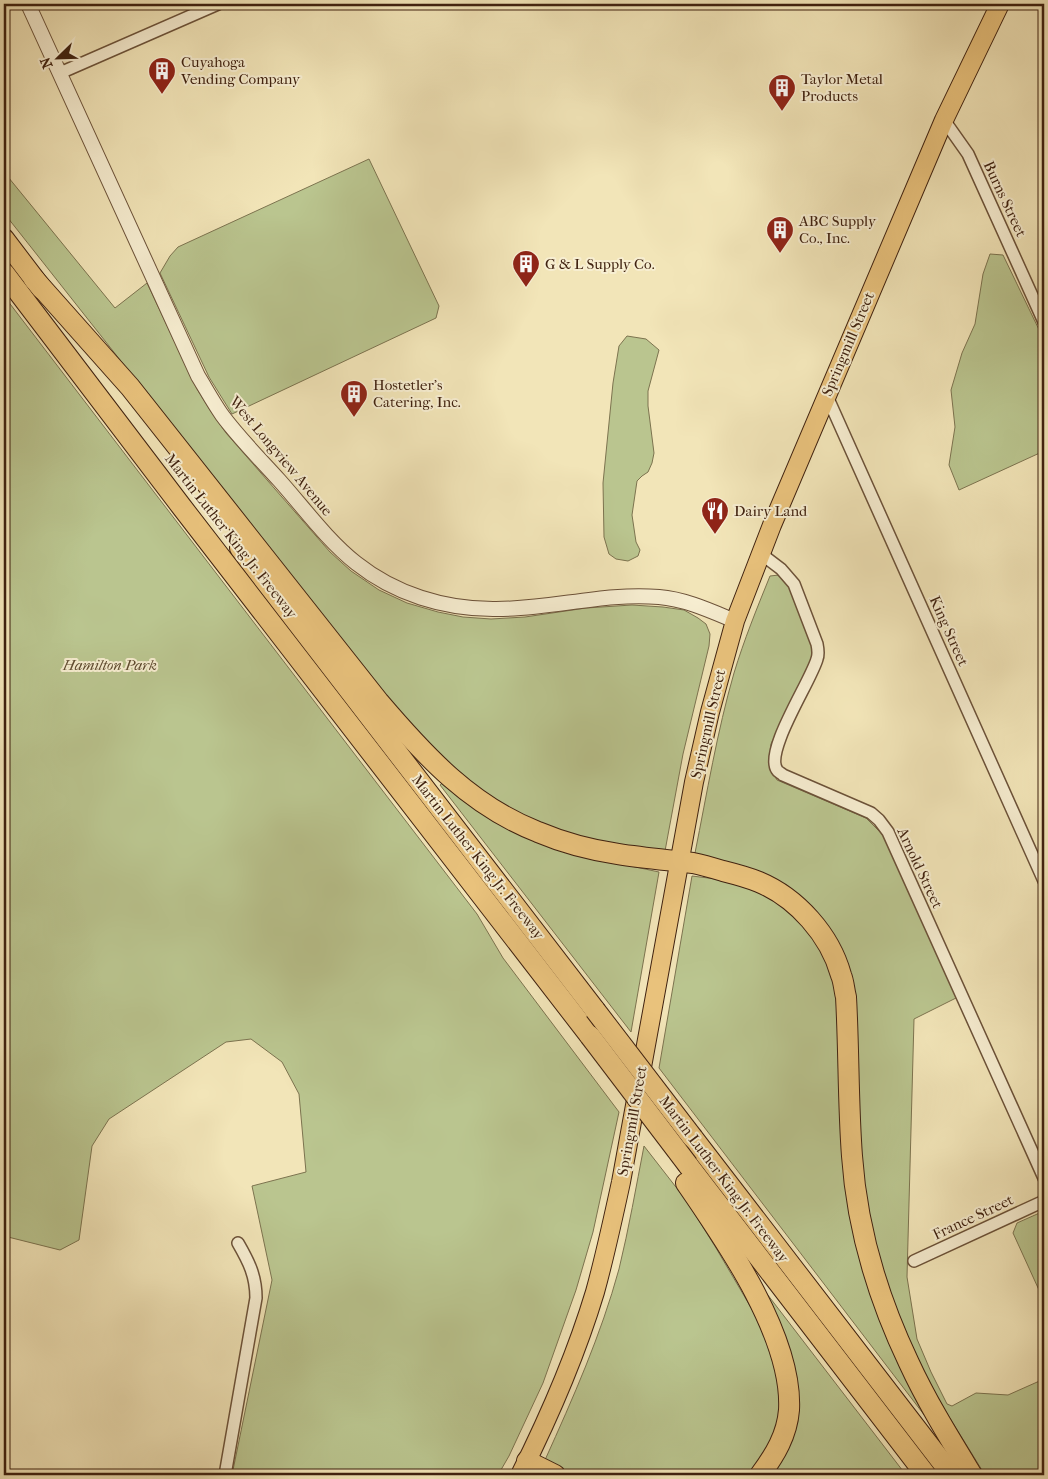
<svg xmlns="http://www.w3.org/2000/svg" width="1048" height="1479" font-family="'IM FELL French Canon',serif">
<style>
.green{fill:#bac58f;stroke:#7c734f}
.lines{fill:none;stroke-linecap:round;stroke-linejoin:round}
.minor-casing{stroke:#6c5239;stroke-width:14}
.tertiary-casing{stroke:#6c5239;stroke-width:16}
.primary-casing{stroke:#3f210f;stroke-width:20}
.motorway-casing{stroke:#3f210f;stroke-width:22}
.minor{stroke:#f7eed1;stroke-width:11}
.tertiary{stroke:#f7eed1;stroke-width:14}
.primary{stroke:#e9c27c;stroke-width:18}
.motorway{stroke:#e9c27c;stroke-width:20}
.motorway-bridge-casing{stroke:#3f210f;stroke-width:22;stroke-linecap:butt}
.motorway-bridge{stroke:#e9c27c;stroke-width:20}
.labels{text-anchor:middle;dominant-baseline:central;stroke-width:4;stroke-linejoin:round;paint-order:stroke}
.poi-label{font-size:15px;fill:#3f210f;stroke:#f7eed1;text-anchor:start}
.street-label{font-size:15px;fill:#3f210f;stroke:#f7eed1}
.park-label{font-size:15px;font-style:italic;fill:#5e4a2f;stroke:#f7eed1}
</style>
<rect width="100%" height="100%" fill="#f2e5b8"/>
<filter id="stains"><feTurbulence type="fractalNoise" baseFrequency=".004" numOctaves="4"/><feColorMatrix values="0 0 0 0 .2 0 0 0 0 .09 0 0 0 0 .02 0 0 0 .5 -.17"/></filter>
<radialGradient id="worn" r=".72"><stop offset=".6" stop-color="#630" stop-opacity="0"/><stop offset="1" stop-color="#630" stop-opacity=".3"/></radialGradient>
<g class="green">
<path d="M369,159L439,306L436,318L232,414L209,377L160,273L170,256L178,247Z"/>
<path d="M4,172L115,308L147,283L197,389L210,410L226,433L330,552L351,571L379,590L407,603L438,612L463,617L491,619L525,617L586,608L632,605L663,607L684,610L698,618L706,624L710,634L709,646L683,754L665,851L600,843L537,823L508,807L479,789L430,747L380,689L4,213Z"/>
<path d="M990,254L1003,255L1044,340V451L959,490L949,465L955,427L951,390L962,353L975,324L983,274Z"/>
<path d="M4,296L477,914L503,958L619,1112L593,1232L576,1290L543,1383L509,1456L498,1475H232L272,1280L252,1186L306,1172L299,1094L282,1062L251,1039L226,1042L109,1119L92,1146L79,1240L60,1250L4,1236Z"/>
<path d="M627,336L646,339L659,350L648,391V406L654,453L652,463L648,472L642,476L637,481L632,515L636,542L640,550L638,556L628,561L616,559L609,554L604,537L603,483L613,383L619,346Z"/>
<path d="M779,575C799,588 808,632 815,655L771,744L770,768L777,780L866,818L885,837L958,997L914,1019L907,1277L917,1339L931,1372L947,1404L952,1406L976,1393L1008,1395L1044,1379V1475H985L943,1407L912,1352L880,1269L864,1196L849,971L751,870L695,853C707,793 717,732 734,673C744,640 757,608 770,576Z"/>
<path d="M445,781L598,859L659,872L631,1032L440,785Z"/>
<path d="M692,876L724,880L747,886L787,908L807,929L828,962L837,991L845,1163L929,1413L925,1416L659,1068Z"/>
<path d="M644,1146L686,1200L716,1248L753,1311L765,1334L774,1359L783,1406L776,1432L750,1475H573L545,1460C573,1398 601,1335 619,1269C629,1228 636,1187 644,1146Z"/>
<path d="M1044,1211V1301L1013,1233L1017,1223Z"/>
<path d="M764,1290L906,1475H770L791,1438Z"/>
</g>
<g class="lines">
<defs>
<g id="minor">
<path d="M60,73L218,4"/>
<path d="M944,120L968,154L1044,322"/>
<path d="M826,394L1044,881"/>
<path d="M760,553L781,569L794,584L817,644C818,649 819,654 817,659C811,681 764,751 777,770C778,772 781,773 783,775L871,813L879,820L888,832L1044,1178"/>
<path d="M914,1261L1044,1201"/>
<path d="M225,1475L256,1298C256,1276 249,1262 238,1243"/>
</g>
<path id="tertiary" d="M28,4L198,376C206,389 213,402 222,415C239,438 260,459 279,480C304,508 327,540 356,563C395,594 444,609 493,609C549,610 604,592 659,597C685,599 711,611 735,621"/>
<path id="primary" d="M520,1475C549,1417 576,1355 595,1292C605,1256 613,1219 621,1182L694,782L710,712L735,621L772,525L944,120L1000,4"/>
<g id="motorway">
<path d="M4,239L42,289"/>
<path d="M4,273L181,506L590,1036"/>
<path d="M34,279L130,387L379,702C425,756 471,806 538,832C564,843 591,850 618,854C643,858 668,860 693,863C703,865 713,868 723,871C735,874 747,877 759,882C797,898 830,935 841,975C844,982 844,990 846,997C849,1050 848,1104 852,1156C857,1229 878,1298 909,1363C927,1402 950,1439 972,1475"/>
<path d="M240,548L595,1010"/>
<path d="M693,1138L952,1475"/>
<path d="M688,1165L926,1475"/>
<path d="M686,1183C726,1241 793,1337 789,1410C787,1435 775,1455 760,1475"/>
<path d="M527,1461L555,1475"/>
</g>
</defs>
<use href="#minor" class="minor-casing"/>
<use href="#tertiary" class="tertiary-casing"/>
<use href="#primary" class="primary-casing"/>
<use href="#motorway" class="motorway-casing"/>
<use href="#minor" class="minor"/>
<use href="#tertiary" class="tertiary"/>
<use href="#primary" class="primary"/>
<use href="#motorway" class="motorway"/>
<defs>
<g id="motorway-bridge">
<path d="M595,1010L693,1138"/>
<path d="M590,1036L688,1165"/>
</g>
</defs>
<use href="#motorway-bridge" class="motorway-bridge-casing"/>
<use href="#motorway-bridge" class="motorway-bridge"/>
</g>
<defs>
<symbol id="building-pin" viewBox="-11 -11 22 30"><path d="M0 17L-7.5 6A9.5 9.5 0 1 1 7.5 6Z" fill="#8f2418" stroke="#f7eed1"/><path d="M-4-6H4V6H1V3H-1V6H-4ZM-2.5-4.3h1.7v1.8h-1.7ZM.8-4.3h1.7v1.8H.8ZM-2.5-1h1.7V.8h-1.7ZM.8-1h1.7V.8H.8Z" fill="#fff"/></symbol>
<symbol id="restaurant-pin" viewBox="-11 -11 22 30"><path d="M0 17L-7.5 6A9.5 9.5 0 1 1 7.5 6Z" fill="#8f2418" stroke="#f7eed1"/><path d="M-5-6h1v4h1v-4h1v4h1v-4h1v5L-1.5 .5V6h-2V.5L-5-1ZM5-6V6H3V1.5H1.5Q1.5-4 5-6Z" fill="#fff"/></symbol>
</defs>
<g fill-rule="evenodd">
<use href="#building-pin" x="146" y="55" width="32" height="43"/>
<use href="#building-pin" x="766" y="72" width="32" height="43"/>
<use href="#building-pin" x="764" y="214" width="32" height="43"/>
<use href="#building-pin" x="510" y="248" width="32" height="43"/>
<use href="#building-pin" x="338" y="378" width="32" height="43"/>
<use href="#restaurant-pin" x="699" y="495" width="32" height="43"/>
</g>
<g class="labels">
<g class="poi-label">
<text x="181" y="62">Cuyahoga<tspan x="181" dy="17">Vending Company</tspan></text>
<text x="801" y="79">Taylor Metal<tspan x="801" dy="17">Products</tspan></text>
<text x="799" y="221">ABC Supply<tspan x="799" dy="17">Co., Inc.</tspan></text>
<text x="545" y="264">G &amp; L Supply Co.</text>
<text x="373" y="385">Hostetler's<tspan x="373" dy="17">Catering, Inc.</tspan></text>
<text x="734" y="511">Dairy Land</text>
</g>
<g class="street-label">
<text transform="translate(1005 199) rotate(65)">Burns Street</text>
<text transform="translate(848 344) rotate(-67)">Springmill Street</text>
<text transform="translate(281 456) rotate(50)">West Longview Avenue</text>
<text transform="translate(231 536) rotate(52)">Martin Luther King Jr. Freeway</text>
<text transform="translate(949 631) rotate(66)">King Street</text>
<text transform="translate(708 724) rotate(-77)">Springmill Street</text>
<text transform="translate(478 857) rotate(52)">Martin Luther King Jr. Freeway</text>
<text transform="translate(920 868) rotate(65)">Arnold Street</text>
<text transform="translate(632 1121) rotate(-80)">Springmill Street</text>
<text transform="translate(724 1179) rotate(53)">Martin Luther King Jr. Freeway</text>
<text transform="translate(973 1217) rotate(-25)">France Street</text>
</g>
<g class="park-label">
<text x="110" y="665">Hamilton Park</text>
</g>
</g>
<rect width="1048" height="1479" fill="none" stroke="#f2e5b8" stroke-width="20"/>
<rect x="5" y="5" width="1038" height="1469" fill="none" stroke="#3f210f" stroke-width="2.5"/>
<rect x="10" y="10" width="1028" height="1459" fill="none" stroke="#3f210f"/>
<g transform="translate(58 58) rotate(247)" stroke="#f7eed1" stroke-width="4" paint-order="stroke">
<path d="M0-4L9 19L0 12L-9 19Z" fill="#3f210f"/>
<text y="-8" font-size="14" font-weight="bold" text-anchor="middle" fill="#3f210f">N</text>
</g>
<rect width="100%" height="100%" filter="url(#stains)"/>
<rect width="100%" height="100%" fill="url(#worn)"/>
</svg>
